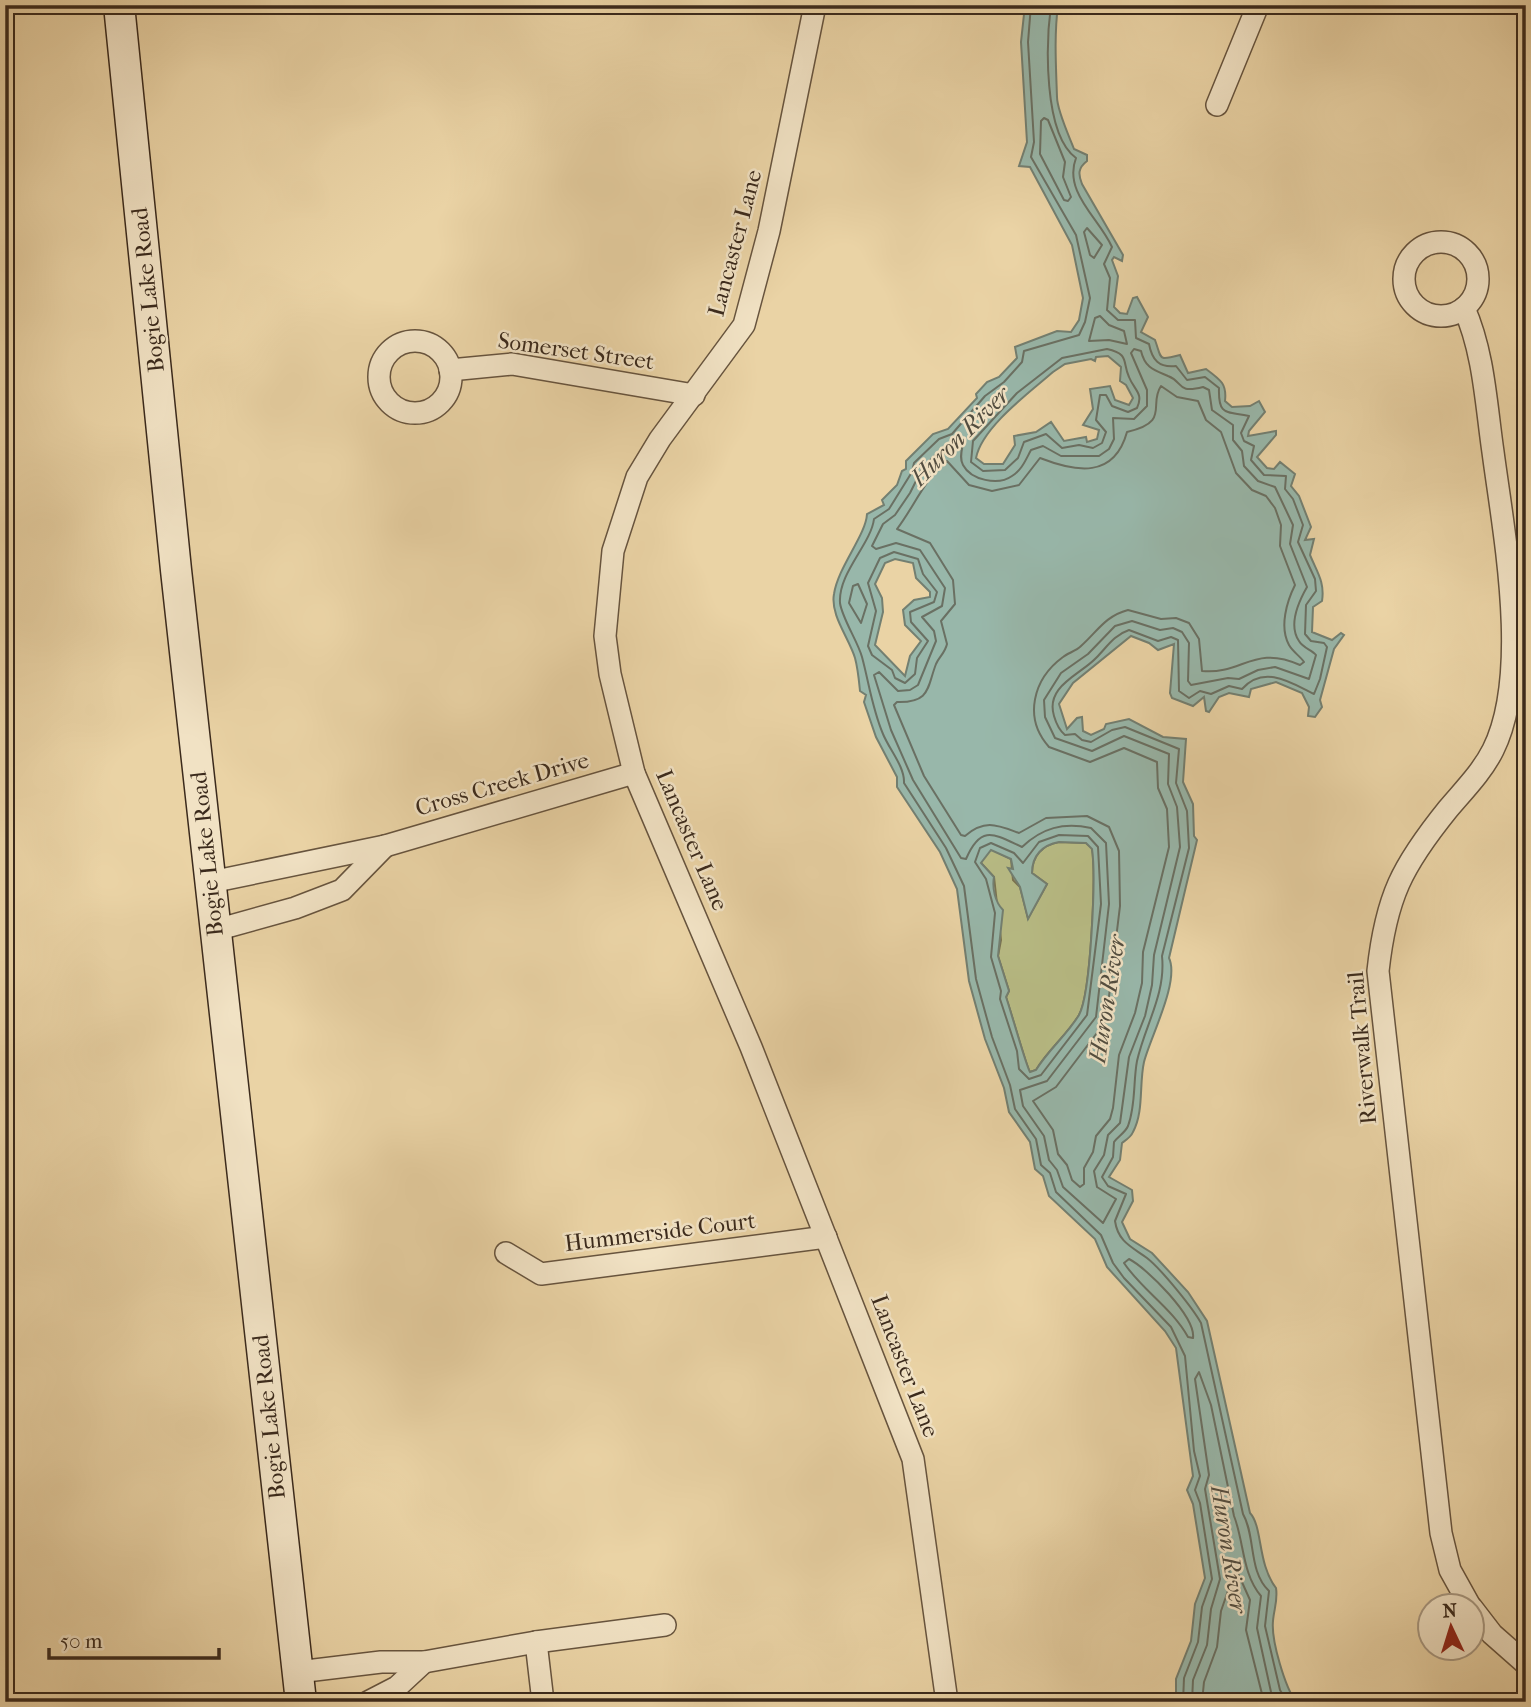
<svg xmlns="http://www.w3.org/2000/svg" width="1531" height="1707" font-family="'IM FELL French Canon',serif">
<style>
.green{fill:#b8bc85;stroke:#7a7350;stroke-width:2}
.water{fill:#98b7aa;stroke:#737f71;stroke-width:2;fill-rule:evenodd}
.lines{fill:none;stroke-linecap:round;stroke-linejoin:round}
.shore{stroke:#6a7063;stroke-width:2}
.minor-casing{stroke:#67543e;stroke-width:24}
.secondary-casing{stroke:#3b2a1c;stroke-width:33}
.minor{stroke:#f1e2c4;stroke-width:21}
.secondary{stroke:#f1e2c4;stroke-width:30}
.labels{text-anchor:middle;dominant-baseline:central;stroke-width:5;stroke-linejoin:round;paint-order:stroke}
.street-label{font-size:23px;fill:#3b2a1c;stroke:#f1e2c4}
.water-label{font-size:24px;font-style:italic;fill:#524d40;stroke:#f1e2c4}
</style>
<rect width="100%" height="100%" fill="#ead3a5"/>
<filter id="stains"><feTurbulence type="fractalNoise" baseFrequency=".00286" numOctaves="4"/><feColorMatrix values="0 0 0 0 .2 0 0 0 0 .09 0 0 0 0 .02 0 0 0 .5 -.17"/></filter>
<radialGradient id="worn" r=".72"><stop offset=".6" stop-color="#630" stop-opacity="0"/><stop offset="1" stop-color="#630" stop-opacity=".3"/></radialGradient>
<path class="green" d="M1059,842L1086,843L1092,848C1096,875 1091,994 1079,1015C1067,1035 1048,1050 1036,1070L1030,1072C1027,1069 1010,1008 1006,997L1009,991L998,956L1001,940L994,877L981,863L985,853L991,849L1011,859L1013,880L1020,887L1028,918L1047,884L1032,873C1032,856 1042,845 1059,842Z"/>
<path class="water" d="M1025,5H1058C1054,37 1056,66 1057,97C1057,110 1069,136 1074,149L1087,155V161C1078,168 1078,174 1082,184L1123,255L1122,261L1114,257L1112,260L1118,276L1114,307L1120,313L1127,314L1133,298L1137,297L1148,317L1141,332L1155,340C1162,359 1157,361 1180,355L1188,373L1206,369C1221,380 1227,384 1225,401L1232,407L1250,406L1259,401L1265,412L1249,431L1248,436L1276,431V435L1257,457L1267,468L1274,469L1280,462L1295,474L1291,486L1299,496L1311,527L1305,540L1314,539L1310,555C1317,572 1325,582 1322,601L1313,607L1312,632L1332,640L1341,633L1344,635L1334,649L1320,700L1322,707L1315,717L1308,716L1309,707L1302,693L1276,682L1251,689L1249,697L1229,693L1219,697L1209,712L1206,711L1204,697L1193,706L1172,698L1170,693L1174,644L1158,650L1149,643L1131,636L1073,683L1059,704L1067,729L1077,718L1082,717L1083,731L1091,735L1104,729L1106,724L1129,719L1163,737L1186,739L1183,782L1193,804L1194,836L1197,840L1169,958C1180,981 1150,1038 1144,1062C1139,1084 1144,1112 1133,1132C1131,1137 1126,1140 1122,1143L1120,1160L1109,1177L1132,1190L1133,1201L1122,1222L1130,1239L1152,1253L1188,1292L1207,1321L1250,1513C1263,1527 1257,1563 1276,1588C1278,1600 1274,1609 1273,1621C1271,1640 1285,1687 1296,1702H1176V1679L1191,1641L1195,1604L1205,1578L1193,1504L1187,1490L1193,1476L1176,1348L1165,1331L1107,1267L1095,1239L1049,1196L1043,1176L1035,1169L1030,1142L1009,1112L1004,1088L985,1039L969,981L957,889L940,852L897,787V777L876,737L864,702L866,695L860,691C859,681 858,669 855,658C849,638 830,615 834,594C838,567 866,535 867,514L884,505L882,500L897,485L902,471L906,469V461L933,434L948,429L977,398L976,394L987,382L999,377L1017,358L1015,347L1057,331L1071,332L1079,320L1083,298L1072,245L1030,167L1019,166L1027,142L1021,42ZM1108,356L1121,367L1120,381L1126,385L1133,398L1129,405L1115,400L1110,386L1090,389L1093,409L1083,425L1099,430L1097,439L1087,442L1086,437L1064,441L1051,422L1036,432L1014,436L1015,445L1003,464H984L976,458C982,427 1030,392 1053,372L1065,364L1091,359L1095,361L1096,357ZM895,559L913,563L916,578L930,592V597L914,600L903,610L905,625L921,641L910,656L905,676L875,645L883,612L882,598L875,584L885,563ZM1059,842L1086,843L1092,849C1096,876 1091,993 1079,1015C1067,1035 1048,1050 1036,1070L1030,1072C1027,1069 1010,1008 1006,997L1009,991L998,956L1003,910C995,902 992,888 994,877L981,863L991,850L1011,859L1013,869L1008,868L1020,887L1028,919L1047,884L1032,873C1032,856 1042,845 1059,842Z"/>
<g class="lines">
<g class="shore">
<path d="M1031,5L1028,42L1034,142L1031,157L1076,235L1090,298L1085,322L1079,335L1024,351L1022,362L1004,382L985,396L952,434L939,439L914,463L912,472L889,509L874,519C871,544 838,573 840,603C842,618 858,642 862,657C869,683 872,708 883,734C889,749 905,767 904,783L946,848L964,886L976,979L992,1037L1010,1085L1015,1109L1036,1139L1041,1165L1050,1173L1056,1192L1101,1235L1113,1263L1124,1278L1171,1327L1185,1356L1194,1451L1200,1476L1195,1490L1200,1503L1212,1579L1202,1607L1198,1642L1184,1678L1183,1702"/>
<path d="M1051,5C1046,42 1043,134 1076,158C1063,192 1099,218 1112,247L1104,264L1110,278L1107,310L1118,320H1135L1136,338L1149,344C1152,360 1159,368 1176,366L1187,380L1205,377L1219,388C1218,417 1227,411 1249,416L1241,433L1244,441L1254,446L1251,460L1264,475L1286,476L1285,489L1293,499L1303,525L1298,542L1315,579L1316,591L1306,605L1305,634L1311,641L1324,643L1327,647L1320,679L1314,694C1292,683 1264,664 1242,689L1229,686L1211,694L1200,691L1189,698L1179,691L1178,640L1171,637L1158,641L1129,630C1114,635 1107,647 1096,658C1080,675 1045,686 1054,716C1056,723 1059,730 1065,735L1075,734L1082,740L1091,742L1112,730L1125,727L1179,749L1176,783L1187,811L1189,848L1162,956C1166,994 1145,1025 1137,1061C1133,1082 1136,1105 1128,1126C1125,1133 1118,1136 1114,1142L1113,1157L1102,1177L1108,1186L1126,1194L1115,1221C1118,1242 1132,1247 1147,1258C1161,1269 1192,1307 1201,1323L1243,1514C1256,1537 1248,1571 1269,1591L1265,1626L1280,1690L1287,1702"/>
<path d="M1044,118L1048,120L1065,162L1063,177L1071,197L1068,201L1064,200L1040,154L1041,121Z"/>
<path d="M1087,228L1102,245L1094,258L1090,255L1084,232Z"/>
<path d="M1100,316L1109,325L1124,331L1127,344L1109,340L1089,341L1095,318Z"/>
<path d="M1107,349C1130,354 1122,362 1129,377C1134,390 1144,393 1137,408L1128,412L1112,406L1106,395H1100L1096,420L1106,432L1102,443L1093,448L1079,445L1062,448L1046,434L1024,442L1018,458L1005,470L983,471L971,462L973,441L1017,393L1062,358Z"/>
<path d="M1134,349L1141,351C1145,368 1154,370 1168,376C1184,382 1176,394 1203,387L1209,390L1212,410L1233,425V440L1242,451L1244,466L1258,481L1275,487L1293,525L1290,544L1307,587C1299,601 1288,625 1299,641C1303,648 1312,650 1316,655L1309,679L1275,667L1258,670L1239,679L1228,678L1191,685L1188,681L1189,643L1182,632L1173,628L1160,630L1132,621L1115,626L1088,654L1061,673L1044,700L1045,717L1055,738L1092,751L1124,736L1169,754L1168,784L1177,807L1180,847L1154,955L1152,985L1145,1016L1129,1057L1120,1123L1108,1135L1104,1155L1094,1171L1097,1187L1116,1199L1103,1223L1063,1187L1057,1170L1049,1160L1044,1136L1023,1106L1020,1090L1047,1081L1096,1017L1109,904L1106,843L1091,828C1063,822 1042,828 1022,847C994,834 981,824 966,859L961,858L913,780L891,730L874,675L879,672L898,691L910,690L918,685L936,641L934,631L922,617L942,606L945,588L920,550L896,543L876,549L872,546L883,524L895,515L910,493L923,467L944,447L958,441L963,443C962,450 959,458 963,465C971,480 998,486 1012,476C1022,470 1026,459 1031,450L1043,446L1061,456H1099L1109,449L1114,439L1113,418L1134,419L1147,406V390L1131,353Z"/>
<path d="M1161,386L1177,397L1198,401L1206,420L1221,432L1236,473L1252,490L1266,496L1275,508L1281,525L1280,546L1295,585C1287,601 1279,627 1289,645C1293,652 1300,656 1304,662L1300,665C1254,644 1242,675 1202,671L1199,639L1189,623L1176,618L1161,619L1128,610C1105,616 1097,632 1081,646C1076,651 1068,653 1063,657C1033,679 1023,718 1049,747L1090,762L1124,748L1157,762L1158,788L1167,809L1169,847L1143,952L1142,983L1135,1013L1119,1055L1113,1108L1110,1119L1096,1136L1093,1152L1084,1168V1184L1080,1187L1072,1180L1067,1165L1058,1154L1053,1130L1033,1101L1056,1087L1106,1021L1120,906L1119,851L1109,827L1087,816L1046,818L1019,833C997,825 985,819 965,836L961,835L924,776L894,705L897,702C931,703 927,687 936,664C939,657 945,653 947,644L941,621L955,604L953,580L930,543L897,529C914,507 925,478 947,461L969,485L992,491L1019,485L1040,458C1076,472 1114,479 1127,432C1171,422 1148,405 1161,386Z"/>
<path d="M894,552L918,559L923,574L937,592L934,602L910,612L911,622L928,641L917,658L915,674L905,683L895,678L892,670L872,655L868,646L876,611L868,583L880,558Z"/>
<path d="M858,584L867,604L861,623L849,603L853,586Z"/>
<path d="M1059,835L1088,836L1098,847L1101,904L1087,1015L1041,1075L1029,1079L1019,1069L1017,1051L1000,999L1001,991L991,957L995,913L986,879L975,862L980,848L991,843L1014,853L1023,863L1039,842Z"/>
<path d="M1129,1259C1147,1268 1196,1317 1193,1338L1188,1337C1172,1308 1142,1290 1124,1263Z"/>
<path d="M1192,1702L1193,1680L1207,1645L1211,1609L1220,1579L1205,1489L1209,1475L1195,1379L1199,1372L1211,1405L1234,1516C1244,1541 1242,1574 1261,1596L1257,1628L1271,1692L1277,1702"/>
<path d="M1202,1702L1204,1682L1217,1647L1221,1611L1230,1585L1229,1563L1232,1560L1250,1600L1246,1630L1264,1702"/>
</g>
<defs>
<g id="minor">
<path d="M815,5L769,231L744,325L660,439L637,477L613,551L605,636L610,674L634,773L751,1047L913,1459L947,1702"/>
<path d="M1217,105L1258,5"/>
<circle cx="1441" cy="279" r="37"/>
<path d="M1464,308C1484,353 1486,404 1493,452C1504,535 1531,674 1493,750C1482,772 1464,790 1448,809C1402,866 1386,897 1378,971L1441,1533L1450,1570L1470,1606"/>
<circle cx="415" cy="377" r="36"/>
<path d="M450,370L512,364L694,395"/>
<path d="M211,882L385,846L634,773"/>
<path d="M216,930L295,908L342,890L385,846"/>
<path d="M506,1253L541,1274L826,1237"/>
<path d="M1472,1608L1492,1634L1526,1664"/>
<path d="M536,1642L543,1702"/>
<path d="M298,1672L381,1662H424L536,1642L665,1625"/>
<path d="M368,1702L397,1687L424,1662"/>
</g>
<path id="secondary" d="M119,5L176,570L301,1702"/>
</defs>
<use href="#minor" class="minor-casing"/>
<use href="#secondary" class="secondary-casing"/>
<use href="#minor" class="minor"/>
<use href="#secondary" class="secondary"/>
</g>
<g class="labels">
<g class="street-label">
<text transform="translate(735 243) rotate(-75)">Lancaster Lane</text>
<text transform="translate(148 290) rotate(-96)">Bogie Lake Road</text>
<text transform="translate(576 351) rotate(8)">Somerset Street</text>
<text transform="translate(502 784) rotate(-16)">Cross Creek Drive</text>
<text transform="translate(692 840) rotate(67)">Lancaster Lane</text>
<text transform="translate(207 854) rotate(-96)">Bogie Lake Road</text>
<text transform="translate(1362 1048) rotate(-95)">Riverwalk Trail</text>
<text transform="translate(660 1232) rotate(-7)">Hummerside Court</text>
<text transform="translate(905 1366) rotate(69)">Lancaster Lane</text>
<text transform="translate(269 1417) rotate(-96)">Bogie Lake Road</text>
</g>
<g class="water-label">
<text transform="translate(960 436) rotate(-45)">Huron River</text>
<text transform="translate(1107 999) rotate(-81)">Huron River</text>
<text transform="translate(1229 1549) rotate(81)">Huron River</text>
</g>
</g>
<rect width="1531" height="1707" fill="none" stroke="#ead3a5" stroke-width="28"/>
<rect x="7" y="7" width="1517" height="1693" fill="none" stroke="#3b2a1c" stroke-width="3.5"/>
<rect x="14" y="14" width="1503" height="1679" fill="none" stroke="#3b2a1c" stroke-width="2"/>
<g transform="translate(1451 1627) rotate(356)"><circle r="33" fill="#f1e2c4" stroke="#a89881" stroke-width="2"/>
<path d="M0-5L12 26L0 18L-12 26Z" fill="#8f2418"/>
<text y="-10" font-size="19" font-weight="bold" text-anchor="middle" fill="#3b2a1c">N</text>
</g>
<path d="M49 1648v10h170v-10" fill="none" stroke="#3b2a1c" stroke-width="3.5"/>
<text x="60" y="1648" font-size="21" fill="#3b2a1c" stroke="#f1e2c4" stroke-width="5" paint-order="stroke">50 m</text>
<rect width="100%" height="100%" filter="url(#stains)"/>
<rect width="100%" height="100%" fill="url(#worn)"/>
</svg>
